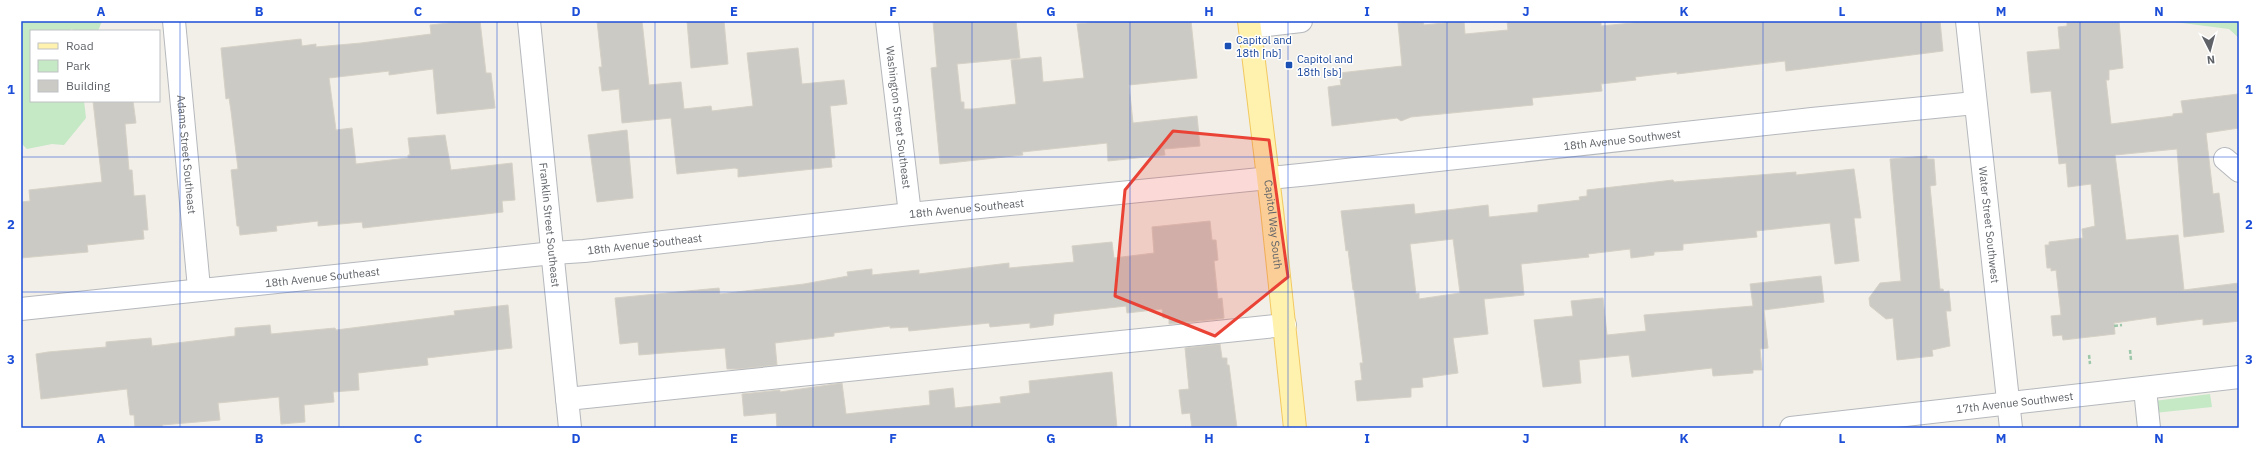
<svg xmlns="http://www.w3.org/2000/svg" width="2260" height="449" font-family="'IBM Plex Sans',sans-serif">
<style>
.green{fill:#c5e8c5}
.building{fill:#cccac5;stroke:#d6d1c6;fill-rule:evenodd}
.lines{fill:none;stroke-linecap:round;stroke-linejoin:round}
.minor-casing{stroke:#b5b8bc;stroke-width:24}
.major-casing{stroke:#f2c960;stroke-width:24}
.path{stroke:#9cc7a9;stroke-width:2.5;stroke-dasharray:4 2;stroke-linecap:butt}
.minor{stroke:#fff;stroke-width:22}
.major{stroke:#fff2af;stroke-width:22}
.marked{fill:#ea4335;fill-opacity:0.2;stroke:#ea4335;stroke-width:3;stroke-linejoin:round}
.grid{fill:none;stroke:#1d4ed8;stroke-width:1;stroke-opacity:0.55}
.transit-dot{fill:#1a4fb4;stroke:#fff;stroke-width:1.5}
.labels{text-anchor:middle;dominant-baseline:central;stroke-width:3;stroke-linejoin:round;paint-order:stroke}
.transit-label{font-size:11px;fill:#164399;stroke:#fff;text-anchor:start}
.street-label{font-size:11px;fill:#5f6368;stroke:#fff}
.neatline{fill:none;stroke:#1d4ed8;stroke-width:1.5}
.grid-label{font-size:13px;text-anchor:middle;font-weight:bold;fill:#1d4ed8}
</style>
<rect width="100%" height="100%" fill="#f1efe8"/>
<g class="green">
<path d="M21,21H102L98,31H77L71,29L70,31H31V101H84L86,118L64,145L52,144L27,149L21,143Z"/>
<path d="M2167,21H2239V38L2229,29Z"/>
<path d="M2210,394L2212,407L2154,413V401Z"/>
</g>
<g class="building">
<path d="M467,21H480L486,73H491L495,108L437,114L433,69L389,75V71L329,78L336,130L352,128L356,164L408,158V155H410L408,138L445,135L451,170L512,163L515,200L502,201L503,212L363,228L362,222L318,226V221L276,226L277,231L240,235L239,226H237L231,170L238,169L231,111L229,98L226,99L221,48L301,39L302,46L316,44V47L361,43L431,34L430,25Z"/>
<path d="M597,21H642L649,85L681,82L684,109L711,106L712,111L753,106L747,53L798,48L802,84L844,80L847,104L830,106L835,158H831L832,167L738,177V169L735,168L677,174L671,118L622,123L619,89L602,91L599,67H602Z"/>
<path d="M687,21H724L728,64L691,68Z"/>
<path d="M933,21H1016L1020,58L957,64L961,102H964V109H973L1016,104L1011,60L1041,57L1043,82L1084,78L1077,24L1106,21H1191L1197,78L1129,85L1133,123L1197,116L1200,146L1164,149L1165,155L1108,161L1107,143L1022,152L1023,155L940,164L931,68L937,67Z"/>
<path d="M1423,21L1424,25L1464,21L1465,34L1508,30L1507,21H1601V26L1653,21H1940L1943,51L1786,71L1785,61L1677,74V72L1635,77L1636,80L1601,84L1602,91L1532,98L1533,105L1411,117L1401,121L1397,118L1332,126L1328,87L1341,85L1339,73L1402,66L1398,23Z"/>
<path d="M2084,21H2119L2123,68L2109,70V80H2106L2111,124L2173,116V114L2183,113L2181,101L2238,94L2239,128L2206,133L2213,194L2219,193L2224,232L2184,237L2177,149L2115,155L2126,240L2178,235L2184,290L2239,283V321L2203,325V319L2157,325L2156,317L2114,323L2115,334L2063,340L2062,335L2053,336L2051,316L2061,315L2056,270L2051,271V268H2047L2045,245H2049V242L2083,238L2082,229L2095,226L2091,184L2068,187L2066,163L2059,164L2051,91L2031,93L2027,52L2060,49L2058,27L2067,26V22Z"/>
<path d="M93,101H133L136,123L125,124L129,170H132L134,196L145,195L148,230H143L144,239L87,245L88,252L21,258V202L30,201L29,190L102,182Z"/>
<path d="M627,130L633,198L597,202L588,135Z"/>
<path d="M1927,156V159H1934L1936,185L1930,186L1940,289H1943L1944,292L1949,291L1951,311H1946L1950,346L1932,350L1933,356L1897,360L1893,318L1886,319L1870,306L1869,298L1880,283L1901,281L1890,159Z"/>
<path d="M1854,169L1861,218H1854L1859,261L1835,264L1830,223L1756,231L1757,237L1683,244V250L1654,252V255L1631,258L1630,249L1588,254L1589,257L1521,264L1524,295L1484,299L1488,334L1453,338L1458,373L1422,378L1423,387L1411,388V397L1357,401L1355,381L1362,380L1360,363H1363L1354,290H1353L1348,250L1346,251L1341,211L1414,204L1415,214L1488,205L1489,217L1538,212V205L1580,200L1579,197L1587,196V190L1673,180L1674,182L1796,172V175ZM1453,239L1460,293L1419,299V293L1416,294L1410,244Z"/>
<path d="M1210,221L1212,240H1216L1218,260L1214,261L1218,299L1222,298L1224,318L1218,319L1169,324V318H1163L1162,309L1127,313L1126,306L1054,314L1053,325L1030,328V323L990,327L989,323L909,331L908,327L890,328V326L834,333V336L775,343L777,365L740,369H727L725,348L639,355L638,342L620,344L615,298L719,288L720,294L804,284L848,276L847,272L872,269V275L919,270V274L1009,263V268L1074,262L1072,246L1112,242L1114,258L1154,253L1152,227Z"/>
<path d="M1821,276L1824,302L1764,310L1768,348L1760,349L1762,370H1753V373L1713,376L1712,368L1632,377L1629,355L1579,360L1581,383L1543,387L1534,320L1573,316L1571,301L1603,298L1607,335L1646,331L1644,315L1753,306L1750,284Z"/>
<path d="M508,305L512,348L427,358L428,365L358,373L359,390L333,392L334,402L304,405L305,422L281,424L279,397L218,403L220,420L162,425L163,428H135L134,415H130L127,389L41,399L36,354L48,352L106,347V342L151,338L152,346L235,336V328L270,325L271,334L335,328L336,330L455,315L454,311Z"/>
<path d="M1220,344L1222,358H1227V365H1229L1237,428H1192L1190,413L1182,414L1179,390L1189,389L1185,348Z"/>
<path d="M1112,372L1117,428H777L776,413L744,416L742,394L780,390V392L842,383L846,414L930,405L929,391L953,388L955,408L1001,403L1000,397L1030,393L1029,381Z"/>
</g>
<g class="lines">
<defs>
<g id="minor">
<path id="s1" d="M174,21L199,288"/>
<path id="s2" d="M529,21L570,428"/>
<path id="s3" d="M887,21L910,214"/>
<path id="s4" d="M1967,21L2011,428"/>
<path d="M1250,27L1301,21"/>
<path d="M2225,159L2239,171"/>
<path id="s5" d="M21,309L553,253L584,251L910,214L1310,174L1812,119L1975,103"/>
<path d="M2145,389L2149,428"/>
<path d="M567,399L1285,325"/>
<path id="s6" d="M1791,428L2239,377"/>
</g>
<g id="major">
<path id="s7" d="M1249,21L1272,210L1295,428"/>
</g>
</defs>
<use href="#minor" class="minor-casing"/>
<use href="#major" class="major-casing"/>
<g class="path">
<path d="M2114,326L2122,325"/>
<path d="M2130,350L2131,360"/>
<path d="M2089,355L2090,364"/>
</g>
<use href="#minor" class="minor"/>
<use href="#major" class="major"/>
</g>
<path class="marked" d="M1173,131L1269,140L1288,277L1215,336L1115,296L1125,190Z"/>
<path class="grid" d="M180,21V428M339,21V428M497,21V428M655,21V428M813,21V428M972,21V428M1130,21V428M1288,21V428M1447,21V428M1605,21V428M1763,21V428M1921,21V428M2080,21V428M21,157H2239M21,292H2239"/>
<g class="transit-dot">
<rect x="1224" y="42" width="8" height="8" rx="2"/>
<rect x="1285" y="61" width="8" height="8" rx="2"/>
</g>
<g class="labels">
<g class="transit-label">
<text x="1236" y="40">Capitol and<tspan x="1236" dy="13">18th [nb]</tspan></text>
<text x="1297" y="59">Capitol and<tspan x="1297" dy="13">18th [sb]</tspan></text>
</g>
<g class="street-label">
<text stroke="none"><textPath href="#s3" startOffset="97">Washington Street Southeast</textPath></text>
<text stroke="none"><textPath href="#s5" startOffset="1610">18th Avenue Southwest</textPath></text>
<text stroke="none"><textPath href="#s1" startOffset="134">Adams Street Southeast</textPath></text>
<text stroke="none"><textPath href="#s5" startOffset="951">18th Avenue Southeast</textPath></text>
<text stroke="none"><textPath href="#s2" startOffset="205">Franklin Street Southeast</textPath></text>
<text stroke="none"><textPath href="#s7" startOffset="205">Capitol Way South</textPath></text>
<text stroke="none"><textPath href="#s4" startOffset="205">Water Street Southwest</textPath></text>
<text stroke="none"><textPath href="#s5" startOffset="627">18th Avenue Southeast</textPath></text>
<text stroke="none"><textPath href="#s5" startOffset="303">18th Avenue Southeast</textPath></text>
<text stroke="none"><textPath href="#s6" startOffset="225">17th Avenue Southwest</textPath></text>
</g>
</g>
<rect width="2260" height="449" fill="none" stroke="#ffffff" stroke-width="44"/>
<rect x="30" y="30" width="130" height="72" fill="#ffffff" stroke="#bfc1c3"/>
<rect x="38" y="43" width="20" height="6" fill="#fff2af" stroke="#bfc1c3"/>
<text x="66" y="50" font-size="12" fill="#5f6368">Road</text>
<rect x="38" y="60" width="20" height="12" fill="#c5e8c5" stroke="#bfc1c3"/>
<text x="66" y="70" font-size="12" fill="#5f6368">Park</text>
<rect x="38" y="80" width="20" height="12" fill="#cccac5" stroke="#bfc1c3"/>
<text x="66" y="90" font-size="12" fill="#5f6368">Building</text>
<g transform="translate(2210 50) rotate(174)" stroke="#ffffff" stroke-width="3" paint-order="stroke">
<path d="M0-3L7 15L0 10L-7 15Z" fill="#5f6368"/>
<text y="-6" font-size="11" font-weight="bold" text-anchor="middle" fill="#5f6368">N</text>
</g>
<rect x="22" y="22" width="2216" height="405" class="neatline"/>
<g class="grid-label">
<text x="101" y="16">A</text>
<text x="259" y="16">B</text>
<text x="418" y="16">C</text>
<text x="576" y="16">D</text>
<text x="734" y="16">E</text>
<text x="893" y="16">F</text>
<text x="1051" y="16">G</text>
<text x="1209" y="16">H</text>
<text x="1367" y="16">I</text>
<text x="1526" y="16">J</text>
<text x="1684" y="16">K</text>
<text x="1842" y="16">L</text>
<text x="2001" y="16">M</text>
<text x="2159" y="16">N</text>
<text x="11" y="94">1</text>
<text x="2249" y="94">1</text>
<text x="11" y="229">2</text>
<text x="2249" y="229">2</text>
<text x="11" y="364">3</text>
<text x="2249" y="364">3</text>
<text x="101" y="443">A</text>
<text x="259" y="443">B</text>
<text x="418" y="443">C</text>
<text x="576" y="443">D</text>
<text x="734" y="443">E</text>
<text x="893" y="443">F</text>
<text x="1051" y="443">G</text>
<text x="1209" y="443">H</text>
<text x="1367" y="443">I</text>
<text x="1526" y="443">J</text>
<text x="1684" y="443">K</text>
<text x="1842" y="443">L</text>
<text x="2001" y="443">M</text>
<text x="2159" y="443">N</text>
</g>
</svg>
